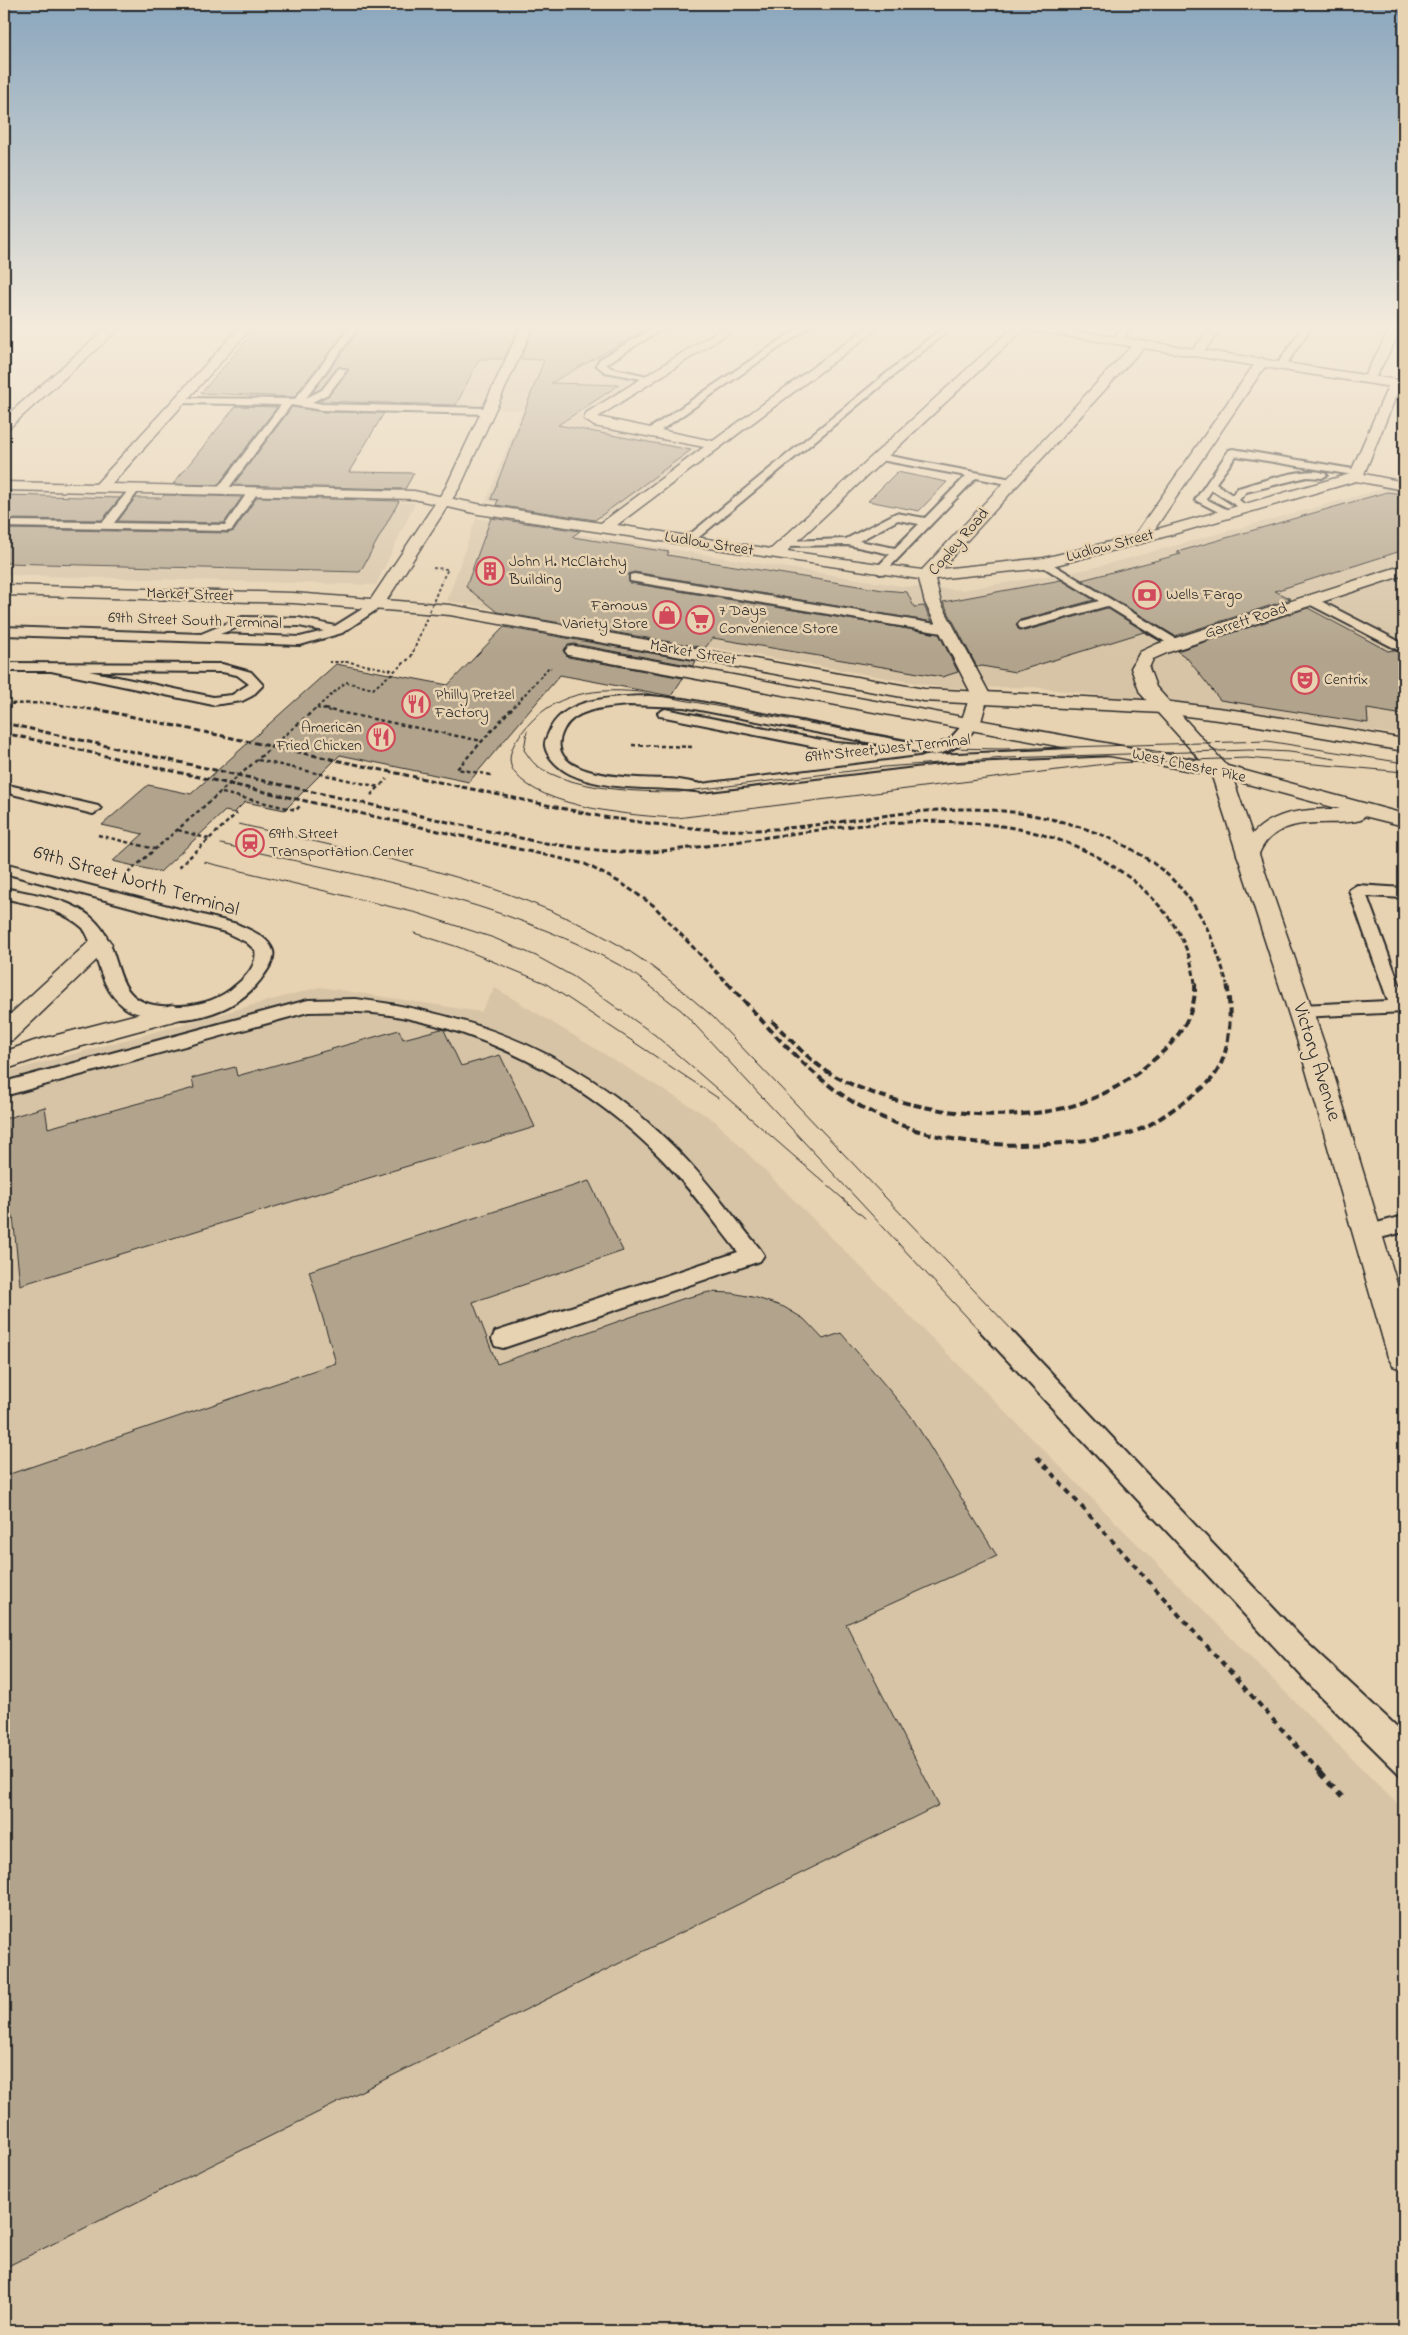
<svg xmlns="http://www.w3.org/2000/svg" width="1408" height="2335" font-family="'Indie Flower',sans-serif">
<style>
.built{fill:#d7c4a6}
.building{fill:#b2a48c;stroke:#2b2b2b}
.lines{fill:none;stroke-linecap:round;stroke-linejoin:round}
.service-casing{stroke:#2b2b2b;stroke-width:4}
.minor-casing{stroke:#2b2b2b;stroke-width:3}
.tertiary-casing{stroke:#2b2b2b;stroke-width:3}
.secondary-casing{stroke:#2b2b2b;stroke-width:3}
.primary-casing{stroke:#2b2b2b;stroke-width:3}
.path-far3{stroke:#2b2b2b;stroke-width:2;stroke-dasharray:3 2.5;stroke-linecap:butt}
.path-far2{stroke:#2b2b2b;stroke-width:2.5;stroke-dasharray:4 3;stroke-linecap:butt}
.path-far1{stroke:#2b2b2b;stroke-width:4;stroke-dasharray:6 5;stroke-linecap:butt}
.path{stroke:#2b2b2b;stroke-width:5;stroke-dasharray:8 6;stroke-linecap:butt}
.service{fill:#e7d2b1;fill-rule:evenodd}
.minor{fill:#e7d2b1;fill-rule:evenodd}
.tertiary{fill:#e7d2b1;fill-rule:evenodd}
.secondary{fill:#e7d2b1;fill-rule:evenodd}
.primary{fill:#e7d2b1;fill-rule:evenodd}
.tram-far1{stroke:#2b2b2b;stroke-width:1}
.tram{stroke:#2b2b2b;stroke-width:2}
.rail-far2{stroke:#2b2b2b;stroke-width:2.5;stroke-dasharray:4.5 2.5;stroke-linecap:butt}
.rail-far1{stroke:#2b2b2b;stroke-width:3;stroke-dasharray:5.5 3;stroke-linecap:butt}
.rail{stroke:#2b2b2b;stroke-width:4;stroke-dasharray:8 4;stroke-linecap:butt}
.path-bridge{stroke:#2b2b2b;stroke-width:2;stroke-dasharray:3 2.5;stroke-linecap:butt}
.labels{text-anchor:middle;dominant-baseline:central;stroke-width:5;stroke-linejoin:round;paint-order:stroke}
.far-street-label{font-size:16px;fill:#2b2b2b;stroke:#e7d2b1}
.far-poi-label{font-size:16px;fill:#2b2b2b;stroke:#e7d2b1;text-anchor:start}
.street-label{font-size:20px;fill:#2b2b2b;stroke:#e7d2b1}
</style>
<rect width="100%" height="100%" fill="#e7d2b1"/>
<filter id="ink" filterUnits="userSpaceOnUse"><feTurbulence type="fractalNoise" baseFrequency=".02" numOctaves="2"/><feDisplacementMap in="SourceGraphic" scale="10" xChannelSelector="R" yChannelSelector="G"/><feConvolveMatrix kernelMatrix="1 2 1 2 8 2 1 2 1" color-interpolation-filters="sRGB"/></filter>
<g filter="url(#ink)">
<g class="built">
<path d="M359,327H654L596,362L594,369L640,379L582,415L587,427L698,449L602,519L486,501L522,410L301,405Z"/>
<path d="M1386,488L1404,492V735L1034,687L944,688L447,601L476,518L901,586L962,590L1089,569Z"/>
<path d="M4,492L415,503L376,585L4,575Z"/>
<path d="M320,987L481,1012L495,988L715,1121L1404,1811V2331H4V1073Z"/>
</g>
<g class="building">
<path d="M258,327H349L294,397L201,393Z"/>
<path d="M361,327H519L504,359H479L456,405L318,401L329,395L348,371L347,368L338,367L321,389L312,393Z"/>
<path d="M535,327H650L551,383L619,385L558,425L691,450L595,520L496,505L498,500L491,499L544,360L520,359Z"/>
<path d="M236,406L277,407L218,485L173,484Z"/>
<path d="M292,407L322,412L384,413L349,472L414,473L405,489L233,485Z"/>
<path d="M897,472L947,482L919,511L868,501Z"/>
<path d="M1387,492L1404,494V550L1275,591L1291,599L1175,636L1082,580L1181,554L1177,552Z"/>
<path d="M4,495L120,498L102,520L4,519Z"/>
<path d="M164,495L242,497L224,523L118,521L135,498H161Z"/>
<path d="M257,497L399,501L360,572L4,563V529L228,533L234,531Z"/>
<path d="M491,518L580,531L572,537L669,552L667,555L883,590L907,592L914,607L924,606L932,622L634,572L628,575L630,583L939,634L958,672L942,677L713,638L705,648L497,612L466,587Z"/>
<path d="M1061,580L1094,600L1020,620L1016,624L1018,629L1024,631L1107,608L1160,641L1144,632L1015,672L982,666L977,667L943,602Z"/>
<path d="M1308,608L1388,651L1393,650L1404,655V715L1367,709L1368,723L1220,700L1187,658L1177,651Z"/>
<path d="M504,627L696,661L693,666L574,644L568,645L563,651L568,657L683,678L671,696L560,675L469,782L340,755L285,810L245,802L234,813L225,811L160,872L113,861L143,834L102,825L148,785L191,794L336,664L448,685Z"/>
<path d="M441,1029L444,1030L461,1066L500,1055L535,1127L20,1285L13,1216L4,1219V1160L8,1159L4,1119L45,1107L48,1128L194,1088L192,1078L235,1067L237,1076L399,1030L403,1039Z"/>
<path d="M589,1181L623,1251L473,1302L497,1364L682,1299L709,1292L732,1293L757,1298L784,1307L804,1319L823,1339L841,1333L911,1416L997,1556L846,1624L939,1805L4,2268V1476L336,1363L309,1271Z"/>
</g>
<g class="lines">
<defs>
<g id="service">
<path d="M351,327H359L306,398L322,390L339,368L347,370L328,394L312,402L322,404L488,408L493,411L488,414L322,410L291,405L225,493H217V489L281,405L180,403L175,400L177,398L295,399Z"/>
<path d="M655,327H665L606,364L611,368L652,377V381L605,372L596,365L600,359Z"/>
<path d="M800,327H809L654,435H646V431Z"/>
<path d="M943,327H952L692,543H684V539Z"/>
<path d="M1124,327H1133L1119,342H1113V338Z"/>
<path d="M1303,327H1311L1284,368H1278L1276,366Z"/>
<path d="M1233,449L1359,470L1364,473L1359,476L1236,456L1216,483L1232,495L1238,488C1256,483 1314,463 1327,475L1322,478L1307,477L1246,492L1239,500L1248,507L1243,510L1212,490L1206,499L1232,512L1234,514L1228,517L1195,500L1229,450Z"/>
<path d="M879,454L1012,479L1017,482L1012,485L976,478L884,573L880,574L874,570L890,554L848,545L782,546L780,544L786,541L846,539L896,513L925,518L966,476L875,459L874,457ZM898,520L919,524L895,548L859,541Z"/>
<path d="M135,486L140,489L114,523L225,525L249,490H257L258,492L232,530L228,531L4,527V521L103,522L131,487Z"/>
<path d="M1044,559L1183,643L1177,647L1172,646L1107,606L1024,629L1020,628L1018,625L1020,622L1099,601L1040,565V561Z"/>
<path d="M634,574L948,626L954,630L948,634L630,581V575Z"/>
<path d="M1311,596L1404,644V653L1307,603L1305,600L1307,597Z"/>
<path d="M375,601L381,605L379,608L342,633L300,645L4,635V627L201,634L242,617L299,618L335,626ZM244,625L299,626L324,631L300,637L220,634Z"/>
<path d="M4,663L222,664L251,672L263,685L252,696L242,701L213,705L51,671H4ZM89,671L222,672L237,675L249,684L232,695L213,697Z"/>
<path d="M650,696L684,699L933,746L949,740L965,722H975L977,725C966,742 955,750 935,755L1115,747L1122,751L1115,755L948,762L701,792C658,785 610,793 570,774C560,769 547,758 545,746C544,741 547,737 549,732C563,696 618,697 650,696ZM629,705L684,707L935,755L701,784C690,782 678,779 667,779C641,778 537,780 564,729C575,708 609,707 629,705Z"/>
<path d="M665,709L836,743L875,746L882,750L875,754L836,751L660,716L658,713Z"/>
<path d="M4,784L98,806L101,809L93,814L4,792Z"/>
<path d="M4,863L237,924C249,930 268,936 273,951C275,959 269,968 264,975C240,1011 191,1026 150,1016C140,1014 129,1012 122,1005C98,986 99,952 83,928C61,908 31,905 4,898V888C32,894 71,898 93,919C131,954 102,1012 181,1006C201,1005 221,999 236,985C246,977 258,964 255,950L246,942L225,932L4,873Z"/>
<path d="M1357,885L1404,888V898L1367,896L1404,997V1012L1300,1017L1294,1015L1291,1011L1294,1007L1300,1005L1388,1001L1349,890Z"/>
<path d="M356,999C479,1014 587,1059 675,1148C706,1179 732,1215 760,1249L764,1255L760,1261L503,1348L495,1346L492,1339L495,1332L738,1252C713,1220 689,1187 661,1158C592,1088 502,1038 406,1018C374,1011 341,1011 308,1012L4,1096V1082L308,1000Z"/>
<path d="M1404,1216V1232L1368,1241L1361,1239L1358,1233L1361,1227Z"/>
</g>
<g id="minor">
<path d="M108,327H121L9,428L4,429V418Z"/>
<path d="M240,327H252L112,484L414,491L478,504L601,523L704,447L594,426L584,419L586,413L724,327H738L598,417L713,441L867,327H880L617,525L771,549L1013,327H1026L787,551L922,570L1136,341L1140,340L1146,344L1144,347L941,569L1044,558L1134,536L1258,359L1262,358L1268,362L1154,530L1350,474L1389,384L1395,380L1401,384L1364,474L1404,482V490L1356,481L1146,542L1044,568L935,579L941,603L989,693L980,725L977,729H963L960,725L971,693L925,603L919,579L478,514L414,499L4,490V482L96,484Z"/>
<path d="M1211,327H1223L1201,355H1193L1191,352Z"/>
<path d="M1391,327H1403L1373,382H1365L1363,379Z"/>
<path d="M100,937L108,939L112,944L108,949L13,1040L4,1042V1020L92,939Z"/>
<path d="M172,1005L181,1007L184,1013L181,1019L42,1057L4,1070V1052L34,1041Z"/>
</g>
<g id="tertiary">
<path d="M1022,327H1050L1404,381V389L1028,330Z"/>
<path d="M1220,764L1227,766L1230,770L1326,1049L1404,1307V1370L1393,1366L1388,1357L1300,1049L1210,770L1213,766Z"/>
</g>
<g id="secondary">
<path d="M521,327H533L460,487L381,609H369L367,605L446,487Z"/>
<path d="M1404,565V575L1169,652L1153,659L1149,668L1156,687L1227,766L1230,770L1227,774L1220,776L1213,774L1140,693L1131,668L1140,652L1157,644Z"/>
</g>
<g id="primary">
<path d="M4,585L293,593L450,605L924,689L1163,701L1241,711L1404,739V751L1241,723L1163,713L924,701L450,615L293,603L4,595Z"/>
<path d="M574,646L1220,764L1404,814V826L1364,816L1361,820C1330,828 1290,813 1265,843C1261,848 1259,854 1256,860L1248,861L1240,860L1237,855C1261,812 1295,809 1340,809L1218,776L568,655L565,651L568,647Z"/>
</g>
</defs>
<use href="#service" class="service-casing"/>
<use href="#minor" class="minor-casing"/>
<use href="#tertiary" class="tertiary-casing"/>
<use href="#secondary" class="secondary-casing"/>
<use href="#primary" class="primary-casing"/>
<g class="path-far3">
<path d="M433,568L448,569L442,580"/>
<path d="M329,662H349L392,670"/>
<path d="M317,708L330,711"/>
<path d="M313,711L346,682L373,689L411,657"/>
<path d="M510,711L549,667L551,668"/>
</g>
<g class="path-far2">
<path d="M324,709L482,741"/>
<path d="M632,745L694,747"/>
<path d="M258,760L379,787"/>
<path d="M491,775L457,769L511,709"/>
<path d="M222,793L296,810L301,805"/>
<path d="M371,795L387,779"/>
<path d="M178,830L209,839"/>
<path d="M98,835L155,849"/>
<path d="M179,867L237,813"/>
<path d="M128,873L315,709"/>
</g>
<path class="path-far1" d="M1037,1457L1321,1773"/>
<path class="path" d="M1319,1772L1342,1797"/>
<use href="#service" class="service"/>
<use href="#minor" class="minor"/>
<use href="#tertiary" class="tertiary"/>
<use href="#secondary" class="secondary"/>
<use href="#primary" class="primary"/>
<g class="tram-far1">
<path d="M527,731L524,750C528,755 531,761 536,765C570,790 637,792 679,792L884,767L1006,758L1249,750L1290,752L1335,759"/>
<path d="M1404,763L1267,741L1003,749L946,748L639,692C588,687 545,695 516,741C510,751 507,763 515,773C542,808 635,816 677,818L1113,763L1247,758L1404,772"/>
<path d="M239,824C368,855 503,877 619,945C653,965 682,990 712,1016L1013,1331"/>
<path d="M221,844C357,876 500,898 623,967C643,979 662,996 681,1010L980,1331"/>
<path d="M204,862L417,913L494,938L536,956L574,977L655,1035L865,1218"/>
<path d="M414,933L458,947L545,983L718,1098"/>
</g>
<g class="tram">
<path d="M978,1330L1320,1697L1404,1780"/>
<path d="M1012,1330L1304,1639L1404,1732"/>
</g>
<path class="rail-far2" d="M4,704L47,703L102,711"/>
<g class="rail-far1">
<path d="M96,709L603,817C654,824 706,832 757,830C825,827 892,811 960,809C1039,808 1146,834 1193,904C1210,929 1219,955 1227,984"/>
<path d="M4,723L538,842C579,848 621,855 662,851C814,837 1016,774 1144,890C1171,915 1191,946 1195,984"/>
<path d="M4,733L585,864L621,883L653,905L728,984"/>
</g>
<g class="rail">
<path d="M727,982C773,1032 816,1087 879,1116C944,1146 1018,1150 1087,1140C1104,1138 1121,1137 1136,1131C1152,1125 1166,1114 1181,1104C1196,1093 1210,1085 1219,1068C1232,1042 1231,1010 1227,982"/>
<path d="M772,1021C789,1038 805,1056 825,1070C886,1109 994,1125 1064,1108C1096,1100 1126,1084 1151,1062C1176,1042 1197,1016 1195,982"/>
</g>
<path class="path-bridge" d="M411,657L442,580"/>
</g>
</g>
<linearGradient id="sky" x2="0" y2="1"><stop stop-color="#8aa6bd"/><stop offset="0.5" stop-color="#f4ebdc"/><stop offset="1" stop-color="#f4ebdc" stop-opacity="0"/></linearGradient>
<rect width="1408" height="654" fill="url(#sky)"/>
<defs>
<symbol id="building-ring" viewBox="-11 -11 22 22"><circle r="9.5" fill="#e7d2b1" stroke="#d1495b" stroke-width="1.5"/><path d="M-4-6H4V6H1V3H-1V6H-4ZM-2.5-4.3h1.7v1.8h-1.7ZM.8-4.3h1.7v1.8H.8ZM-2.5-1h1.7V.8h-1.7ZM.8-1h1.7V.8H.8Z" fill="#d1495b"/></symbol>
<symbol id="bank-ring" viewBox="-11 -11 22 22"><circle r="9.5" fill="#e7d2b1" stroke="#d1495b" stroke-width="1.5"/><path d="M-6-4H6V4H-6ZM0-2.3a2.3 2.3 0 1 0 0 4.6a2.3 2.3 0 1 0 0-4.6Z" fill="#d1495b"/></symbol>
<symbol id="shop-ring" viewBox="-11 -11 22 22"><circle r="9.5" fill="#e7d2b1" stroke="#d1495b" stroke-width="1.5"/><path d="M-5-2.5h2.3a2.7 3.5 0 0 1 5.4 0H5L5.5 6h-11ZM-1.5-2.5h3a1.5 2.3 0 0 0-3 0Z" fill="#d1495b"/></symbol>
<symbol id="supermarket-ring" viewBox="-11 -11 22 22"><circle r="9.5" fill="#e7d2b1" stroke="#d1495b" stroke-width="1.5"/><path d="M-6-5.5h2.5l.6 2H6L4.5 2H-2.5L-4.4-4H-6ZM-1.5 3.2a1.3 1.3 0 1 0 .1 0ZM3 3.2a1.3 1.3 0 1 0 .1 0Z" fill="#d1495b"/></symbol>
<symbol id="theatre-ring" viewBox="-11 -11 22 22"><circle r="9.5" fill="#e7d2b1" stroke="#d1495b" stroke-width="1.5"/><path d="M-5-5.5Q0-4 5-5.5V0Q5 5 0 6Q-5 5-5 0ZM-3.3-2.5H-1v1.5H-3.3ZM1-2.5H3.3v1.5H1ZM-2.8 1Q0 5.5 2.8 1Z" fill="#d1495b"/></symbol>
<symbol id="restaurant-ring" viewBox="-11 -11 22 22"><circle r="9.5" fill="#e7d2b1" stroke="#d1495b" stroke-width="1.5"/><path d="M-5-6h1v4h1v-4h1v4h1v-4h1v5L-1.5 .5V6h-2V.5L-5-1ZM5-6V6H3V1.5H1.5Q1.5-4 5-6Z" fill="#d1495b"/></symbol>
<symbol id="station-ring" viewBox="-11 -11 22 22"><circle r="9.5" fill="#e7d2b1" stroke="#d1495b" stroke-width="1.5"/><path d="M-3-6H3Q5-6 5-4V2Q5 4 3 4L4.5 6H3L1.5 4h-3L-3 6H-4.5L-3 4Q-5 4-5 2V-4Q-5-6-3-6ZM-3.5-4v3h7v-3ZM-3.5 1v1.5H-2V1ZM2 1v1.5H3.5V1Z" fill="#d1495b"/></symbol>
</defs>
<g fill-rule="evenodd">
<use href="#building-ring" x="474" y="555" width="32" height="32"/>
<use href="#bank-ring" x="1131" y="579" width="32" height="32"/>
<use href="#shop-ring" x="651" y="599" width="32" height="32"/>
<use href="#supermarket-ring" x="684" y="604" width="32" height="32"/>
<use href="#theatre-ring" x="1289" y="664" width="32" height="32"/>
<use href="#restaurant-ring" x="400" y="688" width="32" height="32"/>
<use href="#restaurant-ring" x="365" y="721" width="32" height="32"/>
<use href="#station-ring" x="234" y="827" width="32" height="32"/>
</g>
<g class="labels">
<g class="far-street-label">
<text transform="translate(959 542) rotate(-49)">Copley Road</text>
<text transform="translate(709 544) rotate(9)">Ludlow Street</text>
<text transform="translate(1110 546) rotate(-15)">Ludlow Street</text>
<text transform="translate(190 595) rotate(2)">Market Street</text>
<text transform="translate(195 621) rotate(2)">69th Street South Terminal</text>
<text transform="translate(1246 621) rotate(-18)">Garrett Road</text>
<text transform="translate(693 653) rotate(10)">Market Street</text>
<text transform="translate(888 749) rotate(-6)">69th Street West Terminal</text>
<text transform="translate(1189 766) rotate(12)">West Chester Pike</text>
</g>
<g class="far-poi-label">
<text x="509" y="562">John H. McClatchy<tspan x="509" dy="18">Building</tspan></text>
<text x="1166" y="595">Wells Fargo</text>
<text x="648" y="606" text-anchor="end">Famous<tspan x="648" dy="18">Variety Store</tspan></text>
<text x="719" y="611">7 Days<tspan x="719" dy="18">Convenience Store</tspan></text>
<text x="1324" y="680">Centrix</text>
<text x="435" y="695">Philly Pretzel<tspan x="435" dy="18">Factory</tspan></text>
<text x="362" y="728" text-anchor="end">American<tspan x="362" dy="18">Fried Chicken</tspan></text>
<text x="269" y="834">69th Street<tspan x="269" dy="18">Transportation Center</tspan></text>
</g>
<g class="street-label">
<text transform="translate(136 882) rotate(16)">69th Street North Terminal</text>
<text transform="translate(1316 1062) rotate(73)">Victory Avenue</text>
</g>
</g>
<rect width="1408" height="2335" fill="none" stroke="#e7d2b1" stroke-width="20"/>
<rect x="10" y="10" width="1388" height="2315" fill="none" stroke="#2b2b2b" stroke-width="2" filter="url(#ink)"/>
</svg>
